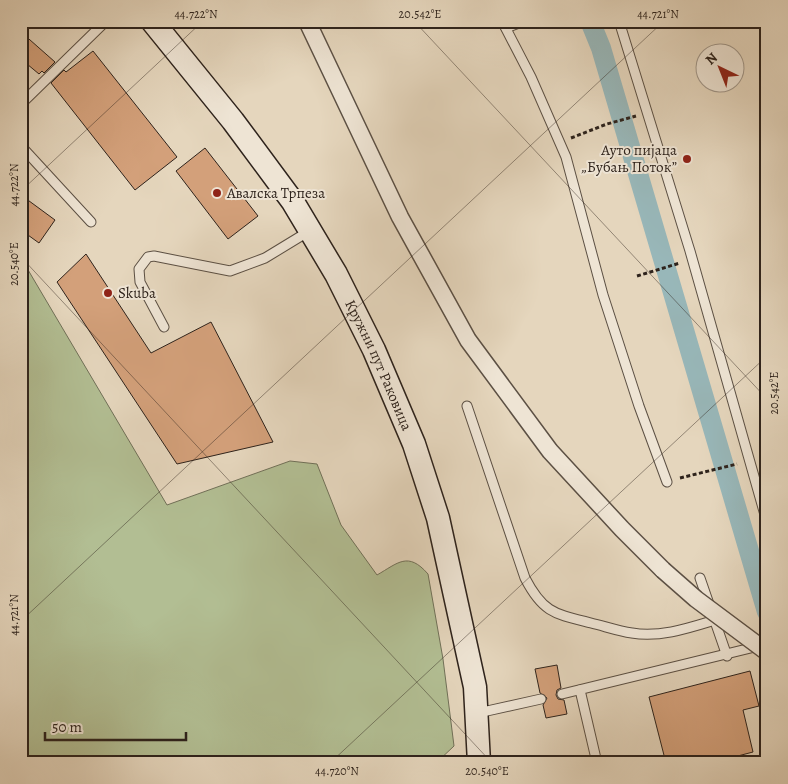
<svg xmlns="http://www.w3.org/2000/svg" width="788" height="784" font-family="Alegreya,serif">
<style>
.green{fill:#b2be93;stroke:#707058}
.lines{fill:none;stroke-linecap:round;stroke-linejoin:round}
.canal{stroke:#98b7b9;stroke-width:20}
.building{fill:#d3a07a;stroke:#2e231c}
.service-casing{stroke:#5c5044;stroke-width:11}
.minor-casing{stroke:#5c5044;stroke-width:19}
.secondary-casing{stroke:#2e231c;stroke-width:25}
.path{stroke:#2e231c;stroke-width:3;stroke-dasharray:4 2.5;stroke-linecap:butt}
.service{stroke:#eee4d4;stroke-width:9}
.minor{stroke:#eee4d4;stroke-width:16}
.secondary{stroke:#eee4d4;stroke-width:22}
.minor-bridge-casing{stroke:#5c5044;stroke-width:19;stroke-linecap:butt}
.minor-bridge{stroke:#eee4d4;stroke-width:16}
.ticks{fill:none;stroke:#2e231c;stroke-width:1;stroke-opacity:0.45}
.poi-dot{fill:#8f2418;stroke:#eee4d4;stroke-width:2}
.labels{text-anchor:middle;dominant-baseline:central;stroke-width:4;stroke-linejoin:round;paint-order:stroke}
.poi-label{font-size:15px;fill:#2e231c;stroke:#eee4d4;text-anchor:start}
.street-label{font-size:15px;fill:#2e231c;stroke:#eee4d4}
.neatline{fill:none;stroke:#2e231c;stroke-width:2}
.ticks-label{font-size:12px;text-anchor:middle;fill:#2e231c}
</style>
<rect width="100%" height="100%" fill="#e5d6bd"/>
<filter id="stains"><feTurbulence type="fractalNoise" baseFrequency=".004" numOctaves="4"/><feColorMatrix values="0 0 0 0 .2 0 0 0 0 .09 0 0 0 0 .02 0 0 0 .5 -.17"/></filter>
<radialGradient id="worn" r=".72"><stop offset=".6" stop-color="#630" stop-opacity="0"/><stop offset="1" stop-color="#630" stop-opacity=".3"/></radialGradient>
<path class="green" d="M21,258L167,505L290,461L317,464L341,525L377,575C398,563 408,551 428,574L443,659L454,746L436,763H21Z"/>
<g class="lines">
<path class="canal" d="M590,21L601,48L767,612"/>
</g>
<g class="building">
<path d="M21,32L55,62L44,73L42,71L39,74L21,59Z"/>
<path d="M93,51L177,157L135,190L51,83L64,70L66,72Z"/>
<path d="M205,148L258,216L228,239L176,171Z"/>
<path d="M21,195L55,220L39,243L21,230Z"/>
<path d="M86,254L151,353L211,322L273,442L177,464L57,282Z"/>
<path d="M557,665L561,688L557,690L556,695L558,699L564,700L567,714L546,718L543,705L547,698L540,693L535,669Z"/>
<path d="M750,671L759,706L743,710L753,752L711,763H666L649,697Z"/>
</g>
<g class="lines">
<defs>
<g id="service">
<path d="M502,21L531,77L566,157L603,295L639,406L667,482"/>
<path d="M619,21L690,251L767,522"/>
<path d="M506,28L524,21"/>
<path d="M21,104L106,21"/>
<path d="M21,146L91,222"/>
<path d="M164,327L140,282L139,269L148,257L154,256L230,271L265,258L311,230"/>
<path d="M467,406L525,578C543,613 555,614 591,623C604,626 618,631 632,633C659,638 689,628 715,620"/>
<path d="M700,578L727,656"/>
<path d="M580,690L597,763"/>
<path d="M562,694L759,646"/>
<path d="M478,713L541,699"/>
</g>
<path id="minor" d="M307,21L400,217L468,340L550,451L622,529L663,570"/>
<g id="secondary">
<path id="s1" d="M152,21L233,121L293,202L336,274L374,350L414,444L438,518L475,687L479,763"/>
</g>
</defs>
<use href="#service" class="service-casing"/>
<use href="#minor" class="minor-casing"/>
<use href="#secondary" class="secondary-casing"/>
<g class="path">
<path d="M571,138L607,124L636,116"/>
<path d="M637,276L680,263"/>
<path d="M680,478L737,464"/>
</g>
<use href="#service" class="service"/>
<use href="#minor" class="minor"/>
<use href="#secondary" class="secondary"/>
<defs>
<path id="minor-bridge" d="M663,570L696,599L767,652"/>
</defs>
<use href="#minor-bridge" class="minor-bridge-casing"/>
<use href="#minor-bridge" class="minor-bridge"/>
</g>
<path class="ticks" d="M414,21L767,399M21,191L203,21M21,257L492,763M21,621L664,21M330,763L767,356"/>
<g class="poi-dot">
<circle cx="687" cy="159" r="5"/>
<circle cx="217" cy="193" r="5"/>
<circle cx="108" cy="293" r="5"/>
</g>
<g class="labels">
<g class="poi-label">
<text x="677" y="150" text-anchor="end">Ауто пијаца<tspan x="677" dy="17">„Бубањ Поток”</tspan></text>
<text x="227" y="193">Авалска Трпеза</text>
<text x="118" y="293">Skuba</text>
</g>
<g class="street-label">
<text stroke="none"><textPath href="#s1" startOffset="414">Кружни пут Раковица</textPath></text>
</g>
</g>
<rect width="788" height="784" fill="none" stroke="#e5d6bd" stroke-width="55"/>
<g transform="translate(720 68) rotate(317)"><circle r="24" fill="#eee4d4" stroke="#a1978a"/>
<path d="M0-4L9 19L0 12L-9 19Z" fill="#8f2418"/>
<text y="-8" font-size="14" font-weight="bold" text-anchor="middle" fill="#2e231c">N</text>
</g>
<path d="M45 732v8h141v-8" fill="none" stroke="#2e231c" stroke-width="2.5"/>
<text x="52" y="732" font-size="15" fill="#2e231c" stroke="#eee4d4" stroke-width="4" paint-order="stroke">50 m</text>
<rect x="28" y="28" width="732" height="728" class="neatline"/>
<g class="ticks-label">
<text x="196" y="18">44.722°N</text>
<text x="420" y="18">20.542°E</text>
<text x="658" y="18">44.721°N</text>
<text transform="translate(14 185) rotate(-90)" y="4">44.722°N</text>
<text transform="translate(14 264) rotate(-90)" y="4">20.540°E</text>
<text transform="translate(774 393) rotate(-90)" y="4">20.542°E</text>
<text transform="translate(14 615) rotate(-90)" y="4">44.721°N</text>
<text x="337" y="775">44.720°N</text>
<text x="487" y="775">20.540°E</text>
</g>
<rect width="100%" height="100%" filter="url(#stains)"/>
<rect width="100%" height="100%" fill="url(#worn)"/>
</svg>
